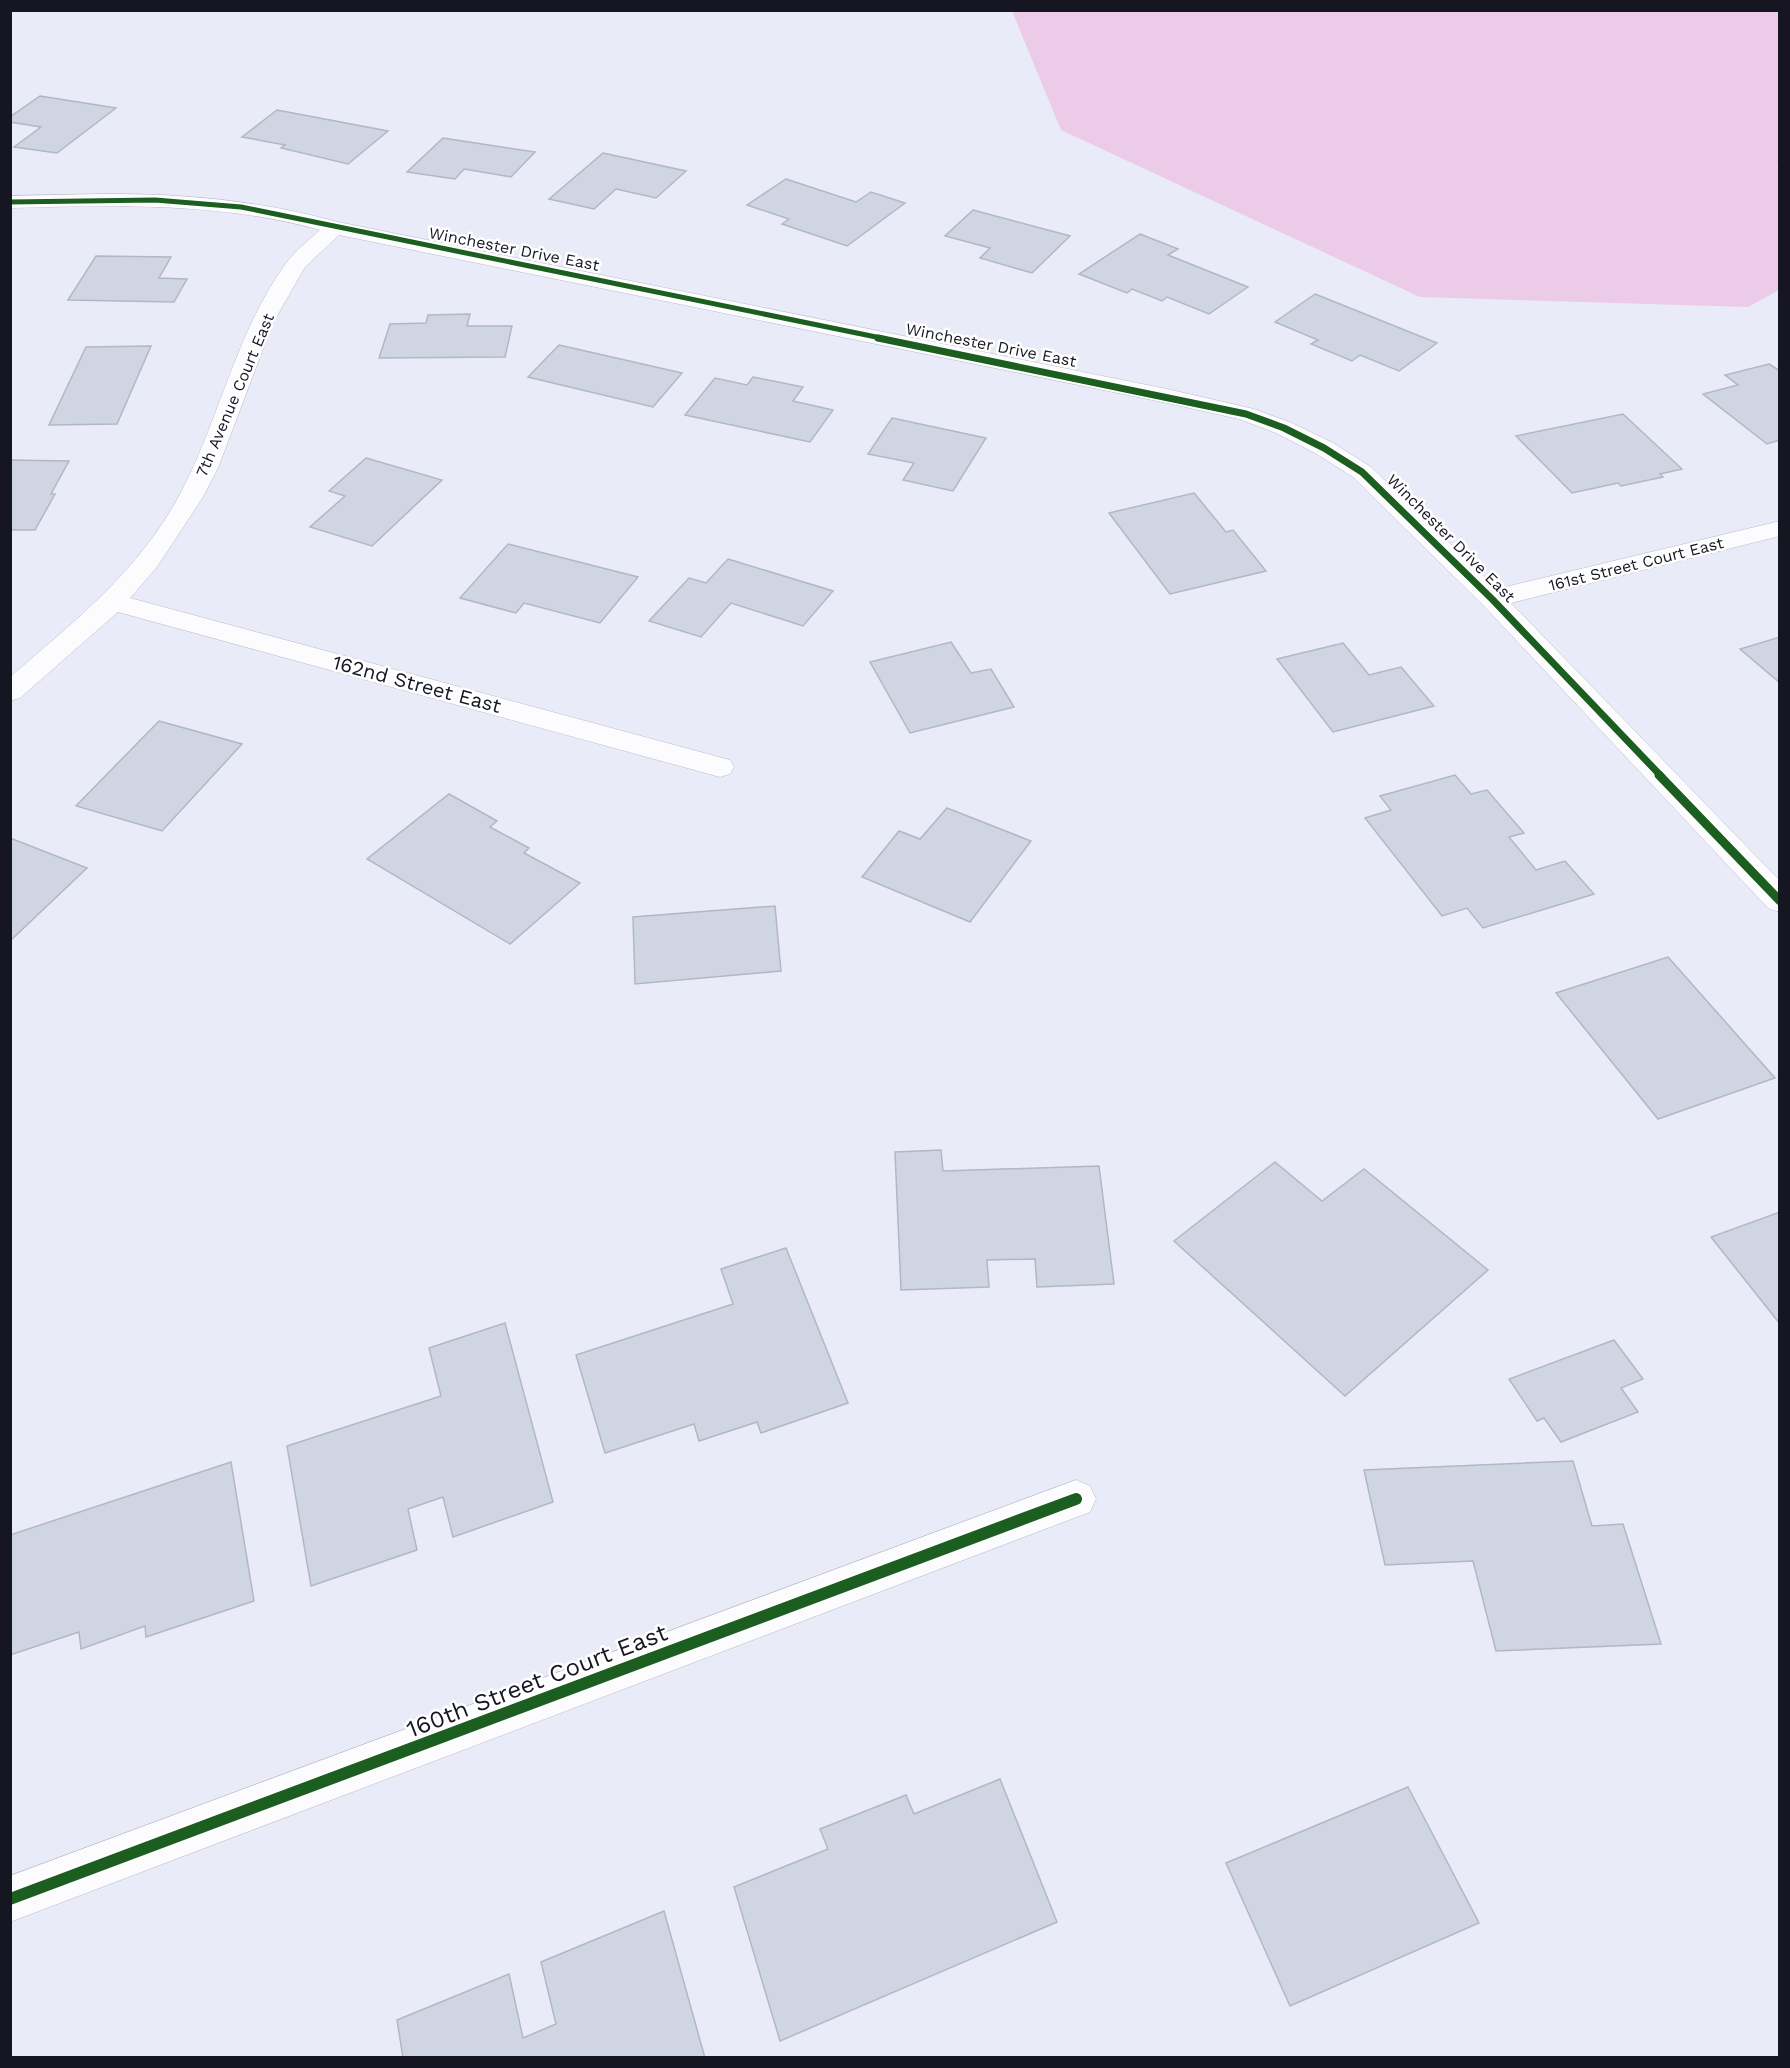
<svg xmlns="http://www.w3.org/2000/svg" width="1790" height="2068" font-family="'Work Sans',sans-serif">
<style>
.green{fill:#ebcbe8}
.building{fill:#cfd5e2;stroke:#b3b7c2;stroke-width:1.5}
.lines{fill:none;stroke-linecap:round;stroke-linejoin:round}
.minor-casing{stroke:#babac6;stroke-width:1}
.minor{fill:#fcfcfe;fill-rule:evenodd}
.cycleway-far3-casing{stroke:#fff;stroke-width:8}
.cycleway-far2-casing{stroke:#fff;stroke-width:10}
.cycleway-far1-casing{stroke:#fff;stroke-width:13}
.cycleway-casing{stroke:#fff;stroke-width:16}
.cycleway-far3{stroke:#1b5e20;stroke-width:5}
.cycleway-far2{stroke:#1b5e20;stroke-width:7}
.cycleway-far1{stroke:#1b5e20;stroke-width:9}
.cycleway{stroke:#1b5e20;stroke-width:12}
.labels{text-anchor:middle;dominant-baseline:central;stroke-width:5;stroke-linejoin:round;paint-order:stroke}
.far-street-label{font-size:16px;fill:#161622;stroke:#fff}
.street-label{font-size:20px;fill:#161622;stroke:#fff}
.near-street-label{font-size:24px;fill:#161622;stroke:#fff}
</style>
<rect width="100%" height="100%" fill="#eaebf9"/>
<path class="green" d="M1012,11H1774L1780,14V165L1777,167L1780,176L1779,290L1748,307L1420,297L1061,130Z"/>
<g class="building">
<path d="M40,96L116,108L57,153L14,147L41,127L10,122V117Z"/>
<path d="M277,110L388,131L348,164L281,148L285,145L242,137Z"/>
<path d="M443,138L535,152L511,177L464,169L455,179L407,172Z"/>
<path d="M603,153L686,171L656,198L616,189L594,209L549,199Z"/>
<path d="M786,179L856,202L871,192L905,203L847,246L782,224L789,219L747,205Z"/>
<path d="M973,210L1070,236L1032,273L980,258L990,248L945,236Z"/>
<path d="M1140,234L1178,249L1168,255L1248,287L1209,314L1167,297L1162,301L1132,289L1127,293L1079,274Z"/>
<path d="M96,256L171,257L159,278L187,279L174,302L68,300Z"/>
<path d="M1315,294L1437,343L1399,371L1360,355L1352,361L1311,344L1318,340L1275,322Z"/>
<path d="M470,314L467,326H512L505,357L379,358L390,324L426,323L428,315Z"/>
<path d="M559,345L682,373L653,407L528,377Z"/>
<path d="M151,346L117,424L49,425L86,347Z"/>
<path d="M1769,364L1780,371V440L1767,444L1703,394L1738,385L1725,375Z"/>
<path d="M753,377L803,387L793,401L833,410L810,442L685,415L715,378L747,385Z"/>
<path d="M1623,414L1682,469L1660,474L1663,477L1621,486L1618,483L1572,493L1516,436Z"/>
<path d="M892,418L986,438L953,491L903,480L914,463L868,454Z"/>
<path d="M366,458L442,480L372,546L310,527L345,496L329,491Z"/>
<path d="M10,460L69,461L51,494H55L35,530H10Z"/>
<path d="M1194,493L1226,532L1233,530L1266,571L1170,594L1109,513Z"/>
<path d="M508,544L638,577L600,623L524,603L516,613L460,598Z"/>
<path d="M728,559L833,591L803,626L731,603L701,637L649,621L689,578L706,583Z"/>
<path d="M1780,637V683L1740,649Z"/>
<path d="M951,642L971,673L991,669L1014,707L910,733L870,662Z"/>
<path d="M1343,643L1369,675L1401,667L1434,706L1333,732L1277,659Z"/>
<path d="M159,721L242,744L162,831L76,806Z"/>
<path d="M1455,775L1471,794L1487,790L1524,833L1509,837L1536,870L1565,861L1594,894L1483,928L1467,908L1442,916L1365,818L1391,810L1380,796Z"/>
<path d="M449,794L497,821L490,827L529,848L524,853L580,883L510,944L367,859Z"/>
<path d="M947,808L1031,841L970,922L862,877L899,831L920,839Z"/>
<path d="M10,838L87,868L10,941Z"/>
<path d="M775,906L781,971L635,984L633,917Z"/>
<path d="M1668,957L1775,1078L1658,1119L1556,993Z"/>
<path d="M941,1150L943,1171L1099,1166L1114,1284L1037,1287L1035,1259L987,1260L989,1287L901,1290L895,1152Z"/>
<path d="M1275,1162L1322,1201L1364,1169L1488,1270L1345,1396L1174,1241Z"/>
<path d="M1780,1212V1324L1711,1237Z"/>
<path d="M786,1248L848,1403L761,1433L757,1422L699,1441L694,1424L605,1453L576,1355L733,1304L721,1269Z"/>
<path d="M505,1323L553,1502L453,1537L443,1497L408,1509L417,1550L311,1586L287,1446L441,1396L429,1348Z"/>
<path d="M1614,1340L1643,1379L1621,1388L1638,1412L1561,1442L1544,1418L1537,1421L1509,1379Z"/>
<path d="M1573,1461L1592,1526L1623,1524L1661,1644L1496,1651L1473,1561L1385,1565L1364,1470Z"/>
<path d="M231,1462L254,1601L146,1637L145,1626L81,1649L79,1632L10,1655V1535Z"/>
<path d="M1000,1779L1057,1922L780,2041L734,1887L828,1849L820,1829L906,1795L914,1814Z"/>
<path d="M1408,1787L1479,1923L1290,2006L1226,1863Z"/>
<path d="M664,1911L705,2058H403L397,2020L509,1974L523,2038L556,2024L541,1962Z"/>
</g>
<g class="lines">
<defs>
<g id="minor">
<path d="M97,194C179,193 258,200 338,222L1167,389L1254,409L1292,423L1333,443L1371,467L1497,589L1780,521V536L1511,603L1780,881V912L1769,909L1483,605L1353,477L1315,453L1276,433L1239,419L1167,403L339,235L305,267L273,323L218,468L203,497L157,567L130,598L730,760L734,767L730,774L720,777L118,612L20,698L10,701V677C75,621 139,571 180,494C220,419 236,331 287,262C296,250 309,240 320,230C219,202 115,205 10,208V196Z"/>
<path d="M1076,1480L1090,1486L1096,1499L1090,1512L10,1922V1876Z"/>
</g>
</defs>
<use href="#minor" class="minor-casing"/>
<use href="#minor" class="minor"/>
<defs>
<path id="cycleway-far3" d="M10,202L155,200L241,207L886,339"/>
<path id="cycleway-far2" d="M878,338L1246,414L1284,428L1324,448L1362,472L1492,599L1661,776"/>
<path id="cycleway-far1" d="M1659,775L1780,901"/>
<path id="cycleway" d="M10,1899L1076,1499"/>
</defs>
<use href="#cycleway-far3" class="cycleway-far3-casing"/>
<use href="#cycleway-far2" class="cycleway-far2-casing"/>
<use href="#cycleway-far1" class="cycleway-far1-casing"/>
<use href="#cycleway" class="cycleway-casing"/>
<use href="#cycleway-far3" class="cycleway-far3"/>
<use href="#cycleway-far2" class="cycleway-far2"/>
<use href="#cycleway-far1" class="cycleway-far1"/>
<use href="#cycleway" class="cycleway"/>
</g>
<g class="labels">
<g class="far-street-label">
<text transform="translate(514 249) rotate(11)">Winchester Drive East</text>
<text transform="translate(991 345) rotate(11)">Winchester Drive East</text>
<text transform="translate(235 395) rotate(-67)">7th Avenue Court East</text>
<text transform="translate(1451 538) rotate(45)">Winchester Drive East</text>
<text transform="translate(1636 564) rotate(-14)">161st Street Court East</text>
</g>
<g class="street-label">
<text transform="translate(417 684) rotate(15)">162nd Street East</text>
</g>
<g class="near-street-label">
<text transform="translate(537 1681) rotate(-21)">160th Street Court East</text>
</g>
</g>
<rect width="1790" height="2068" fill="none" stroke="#161622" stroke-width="24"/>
</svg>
